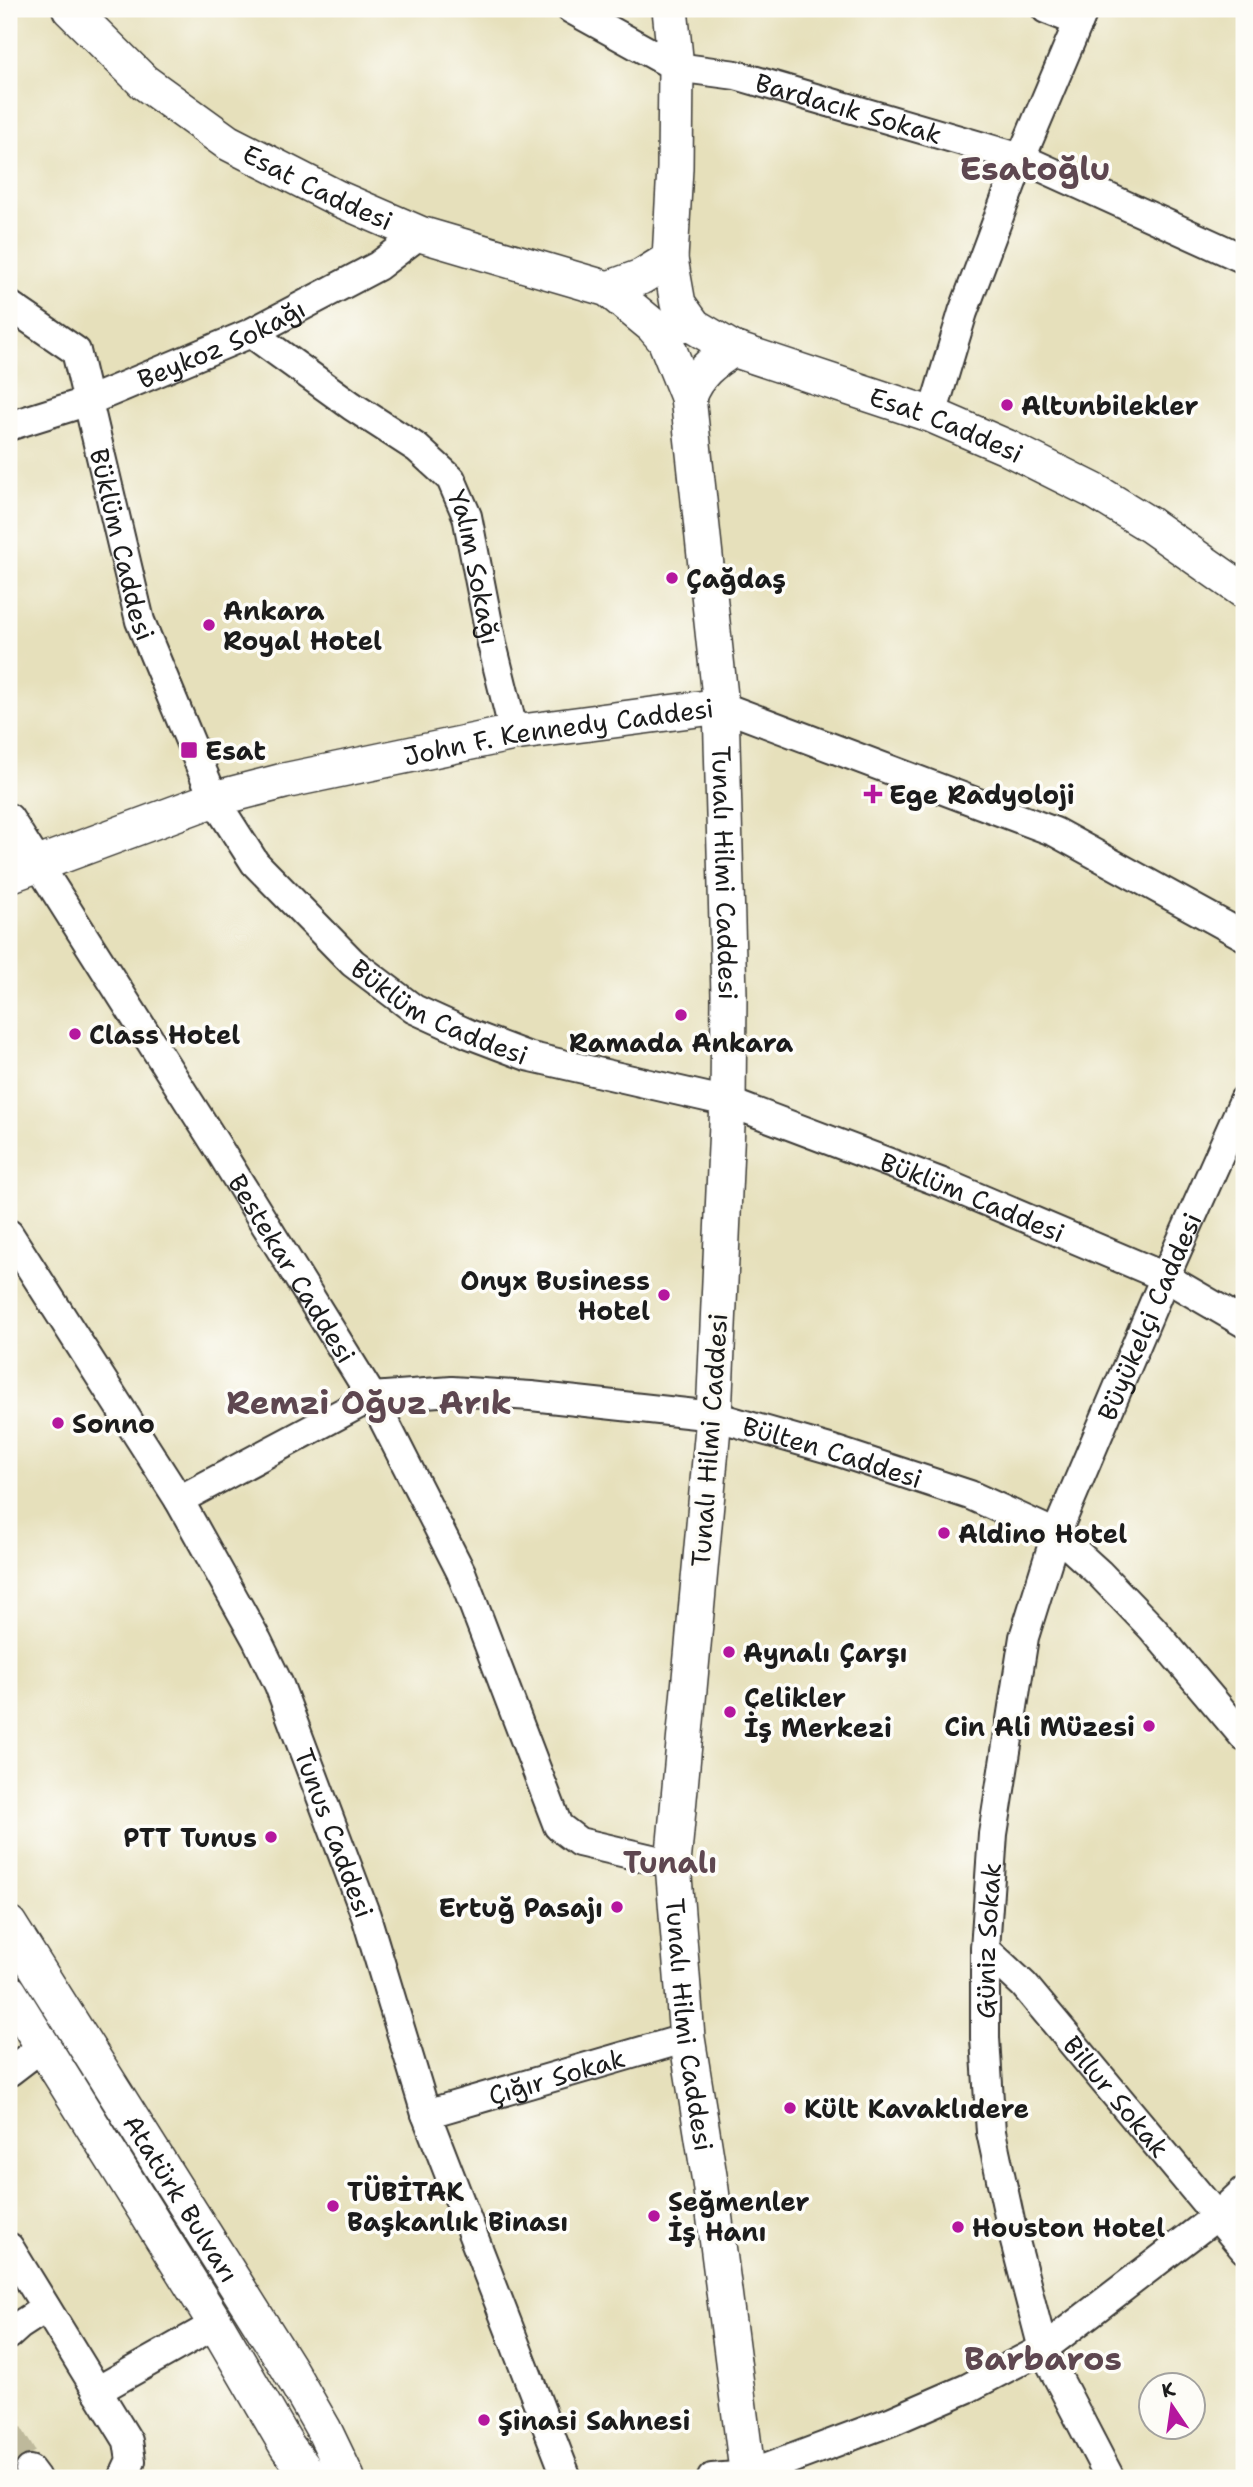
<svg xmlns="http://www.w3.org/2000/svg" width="1253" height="2487" font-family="'Shantell Sans',sans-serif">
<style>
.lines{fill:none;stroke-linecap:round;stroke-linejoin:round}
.minor-tunnel{stroke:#beb99b;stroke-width:28;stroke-dasharray:28 14;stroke-linecap:butt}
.minor-casing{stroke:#3a3934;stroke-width:32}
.major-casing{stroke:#3a3934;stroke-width:38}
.minor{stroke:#fff;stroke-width:28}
.major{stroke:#fff;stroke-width:35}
.poi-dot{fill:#b5179e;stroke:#fdfcf7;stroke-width:2.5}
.labels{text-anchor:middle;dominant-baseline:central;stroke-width:7;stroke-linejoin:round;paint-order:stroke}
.street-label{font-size:26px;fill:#1c1c1c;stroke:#fdfcf7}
.poi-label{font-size:26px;font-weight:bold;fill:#1c1c1c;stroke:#fdfcf7;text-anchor:start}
.quarter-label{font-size:30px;font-weight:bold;fill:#5e4750;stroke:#fdfcf7}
.district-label{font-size:33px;font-weight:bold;fill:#5e4750;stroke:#fdfcf7}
</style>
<rect width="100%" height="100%" fill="#fdfcf7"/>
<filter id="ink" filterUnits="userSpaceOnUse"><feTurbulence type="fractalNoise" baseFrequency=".0143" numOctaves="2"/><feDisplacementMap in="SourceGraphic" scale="14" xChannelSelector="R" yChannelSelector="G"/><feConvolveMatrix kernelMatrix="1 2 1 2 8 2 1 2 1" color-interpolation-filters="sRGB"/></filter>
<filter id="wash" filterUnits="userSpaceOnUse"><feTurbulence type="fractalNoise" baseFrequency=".00686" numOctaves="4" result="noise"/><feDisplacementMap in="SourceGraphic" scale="28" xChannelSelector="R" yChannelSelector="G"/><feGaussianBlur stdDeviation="1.57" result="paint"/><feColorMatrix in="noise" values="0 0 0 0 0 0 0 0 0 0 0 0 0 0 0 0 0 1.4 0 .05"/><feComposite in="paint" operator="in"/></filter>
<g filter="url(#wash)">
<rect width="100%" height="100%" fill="#e6e0bb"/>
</g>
<g filter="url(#ink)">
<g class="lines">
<path class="minor-tunnel" d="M9,2434L30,2470"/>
<defs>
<g id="minor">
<path id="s1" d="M571,9L676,67L736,75L1021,158L1244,259"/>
<path d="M1046,9L1079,22"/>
<path id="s2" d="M9,305L76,351L140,621L214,799L255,863L353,963L414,1009L469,1034L527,1056L728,1102L948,1185L1165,1277L1244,1323"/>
<path id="s3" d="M251,333L352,406L417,448L451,479L467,516L492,644L514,733"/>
<path d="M932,415L963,312L1021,158L1084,9"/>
<path id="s4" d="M9,426L86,402L251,333L378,266L420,234"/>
<path d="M721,706L1055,832L1244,936"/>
<path id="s5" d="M9,818L215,1143L372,1397L461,1572L558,1826L579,1842L673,1864"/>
<path id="s6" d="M9,1234L179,1500L257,1640L279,1685L366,1916L426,2114L567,2478"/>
<path id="s7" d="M179,1500L372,1397L452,1391L531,1396L714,1416L833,1450L970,1495L1056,1534L1099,1573L1152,1628L1244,1737"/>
<path id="s8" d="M985,1949L1024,1985L1244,2249"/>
<path d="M9,2072L43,2046"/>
<path id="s9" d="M426,2114L687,2038"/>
<path d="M9,2247L128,2441L131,2461L123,2478"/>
<path d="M9,2335L20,2325L46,2308"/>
<path d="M97,2391L216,2324"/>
<path d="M30,2470L36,2478"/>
<path d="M712,2478L748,2475L892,2421L968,2388L1043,2349L1218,2215L1244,2191"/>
<path id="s10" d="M1110,2478L1043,2349L1012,2230L991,2132L985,2038V1949L993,1834L1024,1637L1056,1534L1165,1277L1244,1100"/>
</g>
<g id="major">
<path id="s11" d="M70,9L144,82L227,142L337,198L420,234L608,289L653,326L665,340L688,397L721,706L729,995L728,1102L714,1416L673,1864L687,2038L710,2182L748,2478"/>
<path id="s12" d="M670,9L676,67L675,168L670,259L678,304L694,326L733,349L932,415L1006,447L1096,492L1150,525L1244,591"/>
<path d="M608,289L641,277L670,259"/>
<path d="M688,397C697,374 712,362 733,349"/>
<path id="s13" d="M9,875L214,799L284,781L514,733L721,706"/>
<path id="s14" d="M9,1924L289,2369L324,2430L347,2478"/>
<path d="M9,1992L216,2324L287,2446L311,2478"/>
</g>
</defs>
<use href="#minor" class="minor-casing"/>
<use href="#major" class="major-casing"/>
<use href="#minor" class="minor"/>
<use href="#major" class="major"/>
</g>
</g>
<g class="poi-dot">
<circle cx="1007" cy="405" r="7"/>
<circle cx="672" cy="578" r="7"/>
<circle cx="209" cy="625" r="7"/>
<rect x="180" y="741" width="18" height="18" rx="3.5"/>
<path d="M869.5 783.5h7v7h7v7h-7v7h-7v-7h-7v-7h7z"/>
<circle cx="681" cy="1015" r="7"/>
<circle cx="75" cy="1034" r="7"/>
<circle cx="664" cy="1295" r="7"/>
<circle cx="58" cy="1423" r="7"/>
<circle cx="944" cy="1533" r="7"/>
<circle cx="729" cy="1652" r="7"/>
<circle cx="730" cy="1712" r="7"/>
<circle cx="1149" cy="1726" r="7"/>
<circle cx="271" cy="1837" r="7"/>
<circle cx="617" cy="1907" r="7"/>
<circle cx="790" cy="2108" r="7"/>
<circle cx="333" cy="2206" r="7"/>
<circle cx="654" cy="2216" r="7"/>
<circle cx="958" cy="2227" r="7"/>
<circle cx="484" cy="2420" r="7"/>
</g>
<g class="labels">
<g class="street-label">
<text stroke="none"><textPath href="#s1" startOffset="298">Bardacık Sokak</textPath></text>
<text stroke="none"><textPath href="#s11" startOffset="308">Esat Caddesi</textPath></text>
<text stroke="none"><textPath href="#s4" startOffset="228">Beykoz Sokağı</textPath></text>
<text stroke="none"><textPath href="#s12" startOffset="595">Esat Caddesi</textPath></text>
<text stroke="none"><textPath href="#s2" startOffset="280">Büklüm Caddesi</textPath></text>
<text stroke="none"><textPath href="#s3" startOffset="340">Yalım Sokağı</textPath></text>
<text stroke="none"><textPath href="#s13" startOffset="570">John F. Kennedy Caddesi</textPath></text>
<text stroke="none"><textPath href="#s11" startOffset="1232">Tunalı Hilmi Caddesi</textPath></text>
<text stroke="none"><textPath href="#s2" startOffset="868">Büklüm Caddesi</textPath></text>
<text stroke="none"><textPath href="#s2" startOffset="1435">Büklüm Caddesi</textPath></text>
<text stroke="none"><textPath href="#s5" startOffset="532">Bestekar Caddesi</textPath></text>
<text stroke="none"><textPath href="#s10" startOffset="1211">Büyükelçi Caddesi</textPath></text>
<text transform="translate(709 1440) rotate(-86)">Tunalı Hilmi Caddesi</text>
<text stroke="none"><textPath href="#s7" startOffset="686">Bülten Caddesi</textPath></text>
<text stroke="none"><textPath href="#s6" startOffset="684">Tunus Caddesi</textPath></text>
<text stroke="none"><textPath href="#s10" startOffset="560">Güniz Sokak</textPath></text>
<text stroke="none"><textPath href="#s11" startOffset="2387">Tunalı Hilmi Caddesi</textPath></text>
<text stroke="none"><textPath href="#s9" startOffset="136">Çığır Sokak</textPath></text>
<text stroke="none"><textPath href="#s8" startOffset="198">Billur Sokak</textPath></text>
<text stroke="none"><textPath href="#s14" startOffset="324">Atatürk Bulvarı</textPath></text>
</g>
<g class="poi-label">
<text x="1021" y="405">Altunbilekler</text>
<text x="686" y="578">Çağdaş</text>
<text x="223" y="610">Ankara<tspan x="223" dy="30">Royal Hotel</tspan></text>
<text x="205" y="750">Esat</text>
<text x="889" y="794">Ege Radyoloji</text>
<text x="89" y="1034">Class Hotel</text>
<text x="681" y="1042" text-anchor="middle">Ramada Ankara</text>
<text x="650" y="1280" text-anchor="end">Onyx Business<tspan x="650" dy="30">Hotel</tspan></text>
<text x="72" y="1423">Sonno</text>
<text x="958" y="1533">Aldino Hotel</text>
<text x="743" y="1652">Aynalı Çarşı</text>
<text x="744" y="1697">Çelikler<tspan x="744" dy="30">İş Merkezi</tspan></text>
<text x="1135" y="1726" text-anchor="end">Cin Ali Müzesi</text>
<text x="257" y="1837" text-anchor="end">PTT Tunus</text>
<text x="603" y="1907" text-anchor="end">Ertuğ Pasajı</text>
<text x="804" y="2108">Kült Kavaklıdere</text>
<text x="347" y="2191">TÜBİTAK<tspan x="347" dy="30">Başkanlık Binası</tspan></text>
<text x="668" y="2201">Seğmenler<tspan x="668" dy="30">İş Hanı</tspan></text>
<text x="972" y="2227">Houston Hotel</text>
<text x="498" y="2420">Şinasi Sahnesi</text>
</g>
<g class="quarter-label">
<text x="670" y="1862">Tunalı</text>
</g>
<g class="district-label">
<text x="1035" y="168">Esatoğlu</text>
<text x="369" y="1402">Remzi Oğuz Arık</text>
<text x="1043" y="2358">Barbaros</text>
</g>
</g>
<rect width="1253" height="2487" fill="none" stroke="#fdfcf7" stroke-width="35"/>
<g transform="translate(1172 2406) rotate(347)"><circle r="33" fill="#fdfcf7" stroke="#a3a29f" stroke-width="2"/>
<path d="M0-5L12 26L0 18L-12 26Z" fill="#b5179e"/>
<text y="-10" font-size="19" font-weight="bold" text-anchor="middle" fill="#1c1c1c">K</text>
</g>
</svg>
